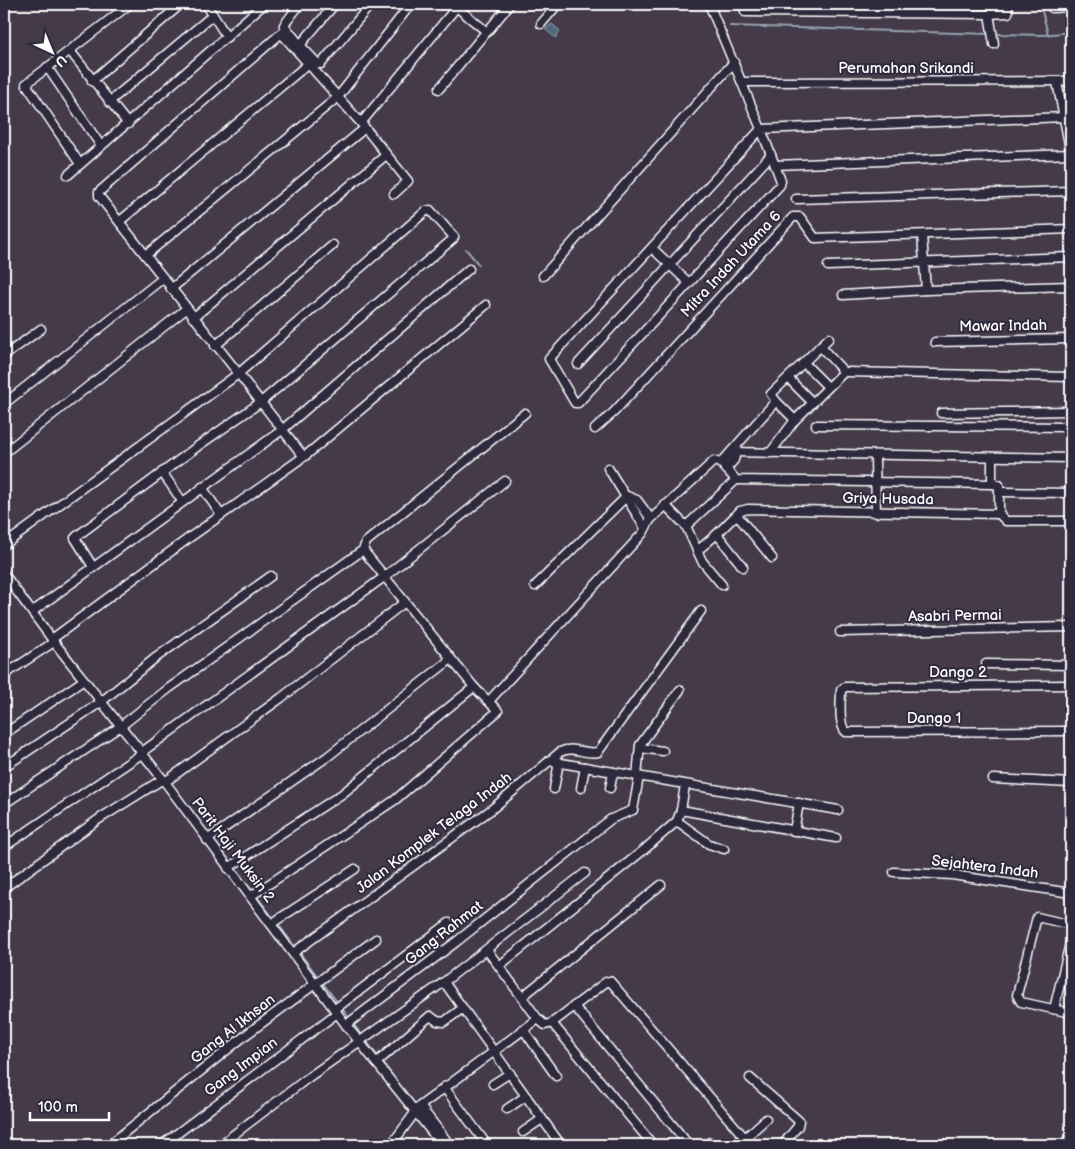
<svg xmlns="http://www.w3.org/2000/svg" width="1075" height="1149" font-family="'Balsamiq Sans',sans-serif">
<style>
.water{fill:#51687d;stroke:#97a4b1}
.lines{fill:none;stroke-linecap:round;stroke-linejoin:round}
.stream{stroke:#97a4b1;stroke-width:2}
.minor-casing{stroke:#fff;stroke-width:11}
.minor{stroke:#2f2a3d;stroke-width:8}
.labels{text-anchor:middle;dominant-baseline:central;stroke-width:4;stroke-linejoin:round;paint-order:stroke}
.street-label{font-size:15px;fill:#fff;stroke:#2f2a3d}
</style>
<rect width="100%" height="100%" fill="#443a49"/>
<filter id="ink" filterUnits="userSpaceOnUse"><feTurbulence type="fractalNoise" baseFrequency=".02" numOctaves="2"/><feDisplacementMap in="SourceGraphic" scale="10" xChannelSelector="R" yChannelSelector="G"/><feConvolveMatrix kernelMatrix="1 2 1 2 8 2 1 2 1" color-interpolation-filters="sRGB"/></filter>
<g filter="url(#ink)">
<path class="water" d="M552,24L560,31L555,38L545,29Z"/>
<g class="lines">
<g class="stream">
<path d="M1040,4L1048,34"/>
<path d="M730,26L990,34"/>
<path d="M994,34L1043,35L1071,32"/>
<path d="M343,97L362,118"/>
<path d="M365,121L388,148"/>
<path d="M466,249L479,265"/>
<path d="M24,595L34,608"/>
<path d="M37,611L55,635"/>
<path d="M58,639L102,697"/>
<path d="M105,700L121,720"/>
<path d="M192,812L210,835"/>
<path d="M213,839L230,862"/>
<path d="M234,867L252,891"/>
<path d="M257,897L275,920"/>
<path d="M278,924L296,948"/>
<path d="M299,952L319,978"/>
<path d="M322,982L338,1003"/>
<path d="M340,1006L350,1019"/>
<path d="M352,1022L363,1037"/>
<path d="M366,1040L378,1057"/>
<path d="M381,1060L403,1091"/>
<path d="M397,1145L417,1117"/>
</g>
<defs>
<g id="minor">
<path d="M206,4L227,37"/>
<path d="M300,4L284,25L300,45L335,4"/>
<path d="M453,4L487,32L510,4"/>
<path d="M709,4L761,129L549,359L575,403H578L780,185L781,181L761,129L1064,117"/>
<path d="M745,4V12L989,14L1008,13V4"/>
<path d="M1052,8L1071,7"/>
<path d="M989,14L994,44"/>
<path d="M541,24L558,4"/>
<path d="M286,29L99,192V196L304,457L486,305"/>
<path d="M281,33L361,123"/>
<path d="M300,45L318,64H321L371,4"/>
<path d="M70,51L128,124"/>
<path d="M47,67L101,146"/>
<path d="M92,81L181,4"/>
<path d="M742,82L1071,81"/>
<path d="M1057,82L1071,155"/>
<path d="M439,89L486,32"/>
<path d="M109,102L213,15"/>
<path d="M1069,115H1071"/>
<path d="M80,164L26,84L130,4"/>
<path d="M775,165L1071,154"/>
<path d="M68,175L264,4"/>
<path d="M394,194L408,181L361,123L459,4"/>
<path d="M796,199L1071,191"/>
<path d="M120,221L308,64"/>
<path d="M922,235L926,290"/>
<path d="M652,248L689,283"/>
<path d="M146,255L338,97L411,4"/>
<path d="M828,266L1071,257"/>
<path d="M543,276L734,62"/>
<path d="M171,289L365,128"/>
<path d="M843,295L926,290L1071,286"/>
<path d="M193,318L386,155"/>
<path d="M935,342L1071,339"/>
<path d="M215,346L333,245"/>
<path d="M4,356L41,329"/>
<path d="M804,363L827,386"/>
<path d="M578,364L771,155"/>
<path d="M847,372L1071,377"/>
<path d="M788,378L812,402"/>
<path d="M776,401L795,420"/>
<path d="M4,404L162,279"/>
<path d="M941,413L1071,411"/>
<path d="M816,425L1071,427"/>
<path d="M595,429L614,412L793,217H800L815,238L1071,229"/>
<path d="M731,452L1071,458"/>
<path d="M4,453L186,309"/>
<path d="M770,453L795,420L844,372L820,346"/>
<path d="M875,456L876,513"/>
<path d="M721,463L736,480L992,484"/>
<path d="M608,468L645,528"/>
<path d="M726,469L734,460L736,452"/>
<path d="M162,472L182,501"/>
<path d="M202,487L221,515"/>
<path d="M1001,492L1071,493"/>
<path d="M665,505L686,526L736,480"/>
<path d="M999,514L1006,521H1071"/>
<path d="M737,515L772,558"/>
<path d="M686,526L702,561L722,585"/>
<path d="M717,534L740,511L748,509L999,514V485L992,484V457"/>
<path d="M4,545L238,374L426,211L430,210L454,237L453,239L261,402L198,446L77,536L75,538L93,567"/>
<path d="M697,551L717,534L743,567"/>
<path d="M4,574L54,642L165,782L346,1025L442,1145"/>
<path d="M535,586L627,496L637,500L651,519"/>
<path d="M32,612L282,430L469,269"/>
<path d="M840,632L1071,627"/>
<path d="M52,639L189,538L299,460"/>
<path d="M986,664L1071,665"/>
<path d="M4,675L54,642"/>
<path d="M1071,685L845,687L841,690C841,701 838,725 846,732L1071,731"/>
<path d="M489,701L643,533L650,520L714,461L721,463L776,401L771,394L829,338"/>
<path d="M4,734L84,680"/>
<path d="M640,748L663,751"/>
<path d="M142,752L384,577L505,481"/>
<path d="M549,761L838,810"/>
<path d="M4,767L101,702L154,659L271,576"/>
<path d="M637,776L640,745L680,690"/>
<path d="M993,779L1071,783"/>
<path d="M165,782L281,698L405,602"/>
<path d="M685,785L681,810L836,838"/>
<path d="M581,788L585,767"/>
<path d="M610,788L613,772"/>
<path d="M554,789L559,762"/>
<path d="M4,804L121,726L168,689L363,550L366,542L525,413"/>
<path d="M677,821L709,844L724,849"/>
<path d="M794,831L799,803"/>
<path d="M207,840L327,757L451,659"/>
<path d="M4,847L143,753"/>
<path d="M228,868L342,794L474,687"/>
<path d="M894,872L952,875L1071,893"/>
<path d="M4,888L99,819L163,779"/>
<path d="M251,896L395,800L498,711L474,687L363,550"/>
<path d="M271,924L355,869"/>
<path d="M1071,925L1037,917L1017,995L1021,1002L1071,1013"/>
<path d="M293,953L492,809L560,752C574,745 584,755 598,752L701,611"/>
<path d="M499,966L645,849L677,821L681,810"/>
<path d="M444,982L561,1145"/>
<path d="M522,997L661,885"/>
<path d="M574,1006L689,1145"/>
<path d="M335,1009L449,923"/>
<path d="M1054,1009L1071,939"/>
<path d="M538,1019L545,1025L552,1023L606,982L610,981L751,1145"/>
<path d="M552,1023L653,1145"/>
<path d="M346,1025L456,942L611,819L633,810L639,777"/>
<path d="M523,1029L556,1076"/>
<path d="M376,1063L430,1016L437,1021L444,1022L463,1008"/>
<path d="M750,1078L799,1121L798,1126L785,1142"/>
<path d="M493,1084L510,1073"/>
<path d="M444,1087L487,1145"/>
<path d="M420,1106L450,1145"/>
<path d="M507,1109L526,1096"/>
<path d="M523,1132L542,1119"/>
<path d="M745,1138L766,1119"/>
<path d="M710,1142L713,1145"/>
<path d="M109,1145L247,1034L376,939"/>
<path d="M162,1145L337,1013"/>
<path d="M220,1145L309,1077L444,982L585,873"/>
<path d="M391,1145L420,1106L538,1019L487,950"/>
</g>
</defs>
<use href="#minor" class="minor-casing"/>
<use href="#minor" class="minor"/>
</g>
</g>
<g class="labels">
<g class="street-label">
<text x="906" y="68">Perumahan Srikandi</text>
<text transform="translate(731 264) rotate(-47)">Mitra Indah Utama 6</text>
<text transform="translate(1003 326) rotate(-1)">Mawar Indah</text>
<text transform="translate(888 499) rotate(1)">Griya Husada</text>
<text transform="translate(955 616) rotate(-1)">Asabri Permai</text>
<text x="958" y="672">Dango 2</text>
<text x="934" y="718">Dango 1</text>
<text transform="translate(434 833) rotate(-37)">Jalan Komplek Telaga Indah</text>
<text transform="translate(233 850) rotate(53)">Parit Haji Muksin 2</text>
<text transform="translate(985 867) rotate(7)">Sejahtera Indah</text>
<text transform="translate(444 933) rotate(-38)">Gang Rahmat</text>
<text transform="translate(233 1029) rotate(-38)">Gang Al Ikhsan</text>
<text transform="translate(241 1067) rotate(-37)">Gang Impian</text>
</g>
</g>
<rect width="1075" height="1149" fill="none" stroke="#2f2a3d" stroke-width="20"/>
<rect x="10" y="10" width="1055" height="1129" fill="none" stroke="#fff" stroke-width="2" filter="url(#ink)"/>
<g transform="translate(52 52) rotate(136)" stroke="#2f2a3d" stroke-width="4" paint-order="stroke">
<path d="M0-4L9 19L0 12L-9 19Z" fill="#ffffff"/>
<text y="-8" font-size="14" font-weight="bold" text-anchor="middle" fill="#ffffff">U</text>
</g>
<path d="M30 1112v8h79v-8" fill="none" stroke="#ffffff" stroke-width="2.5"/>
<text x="38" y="1112" font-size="15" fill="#ffffff" stroke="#2f2a3d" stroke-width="4" paint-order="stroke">100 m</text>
</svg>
